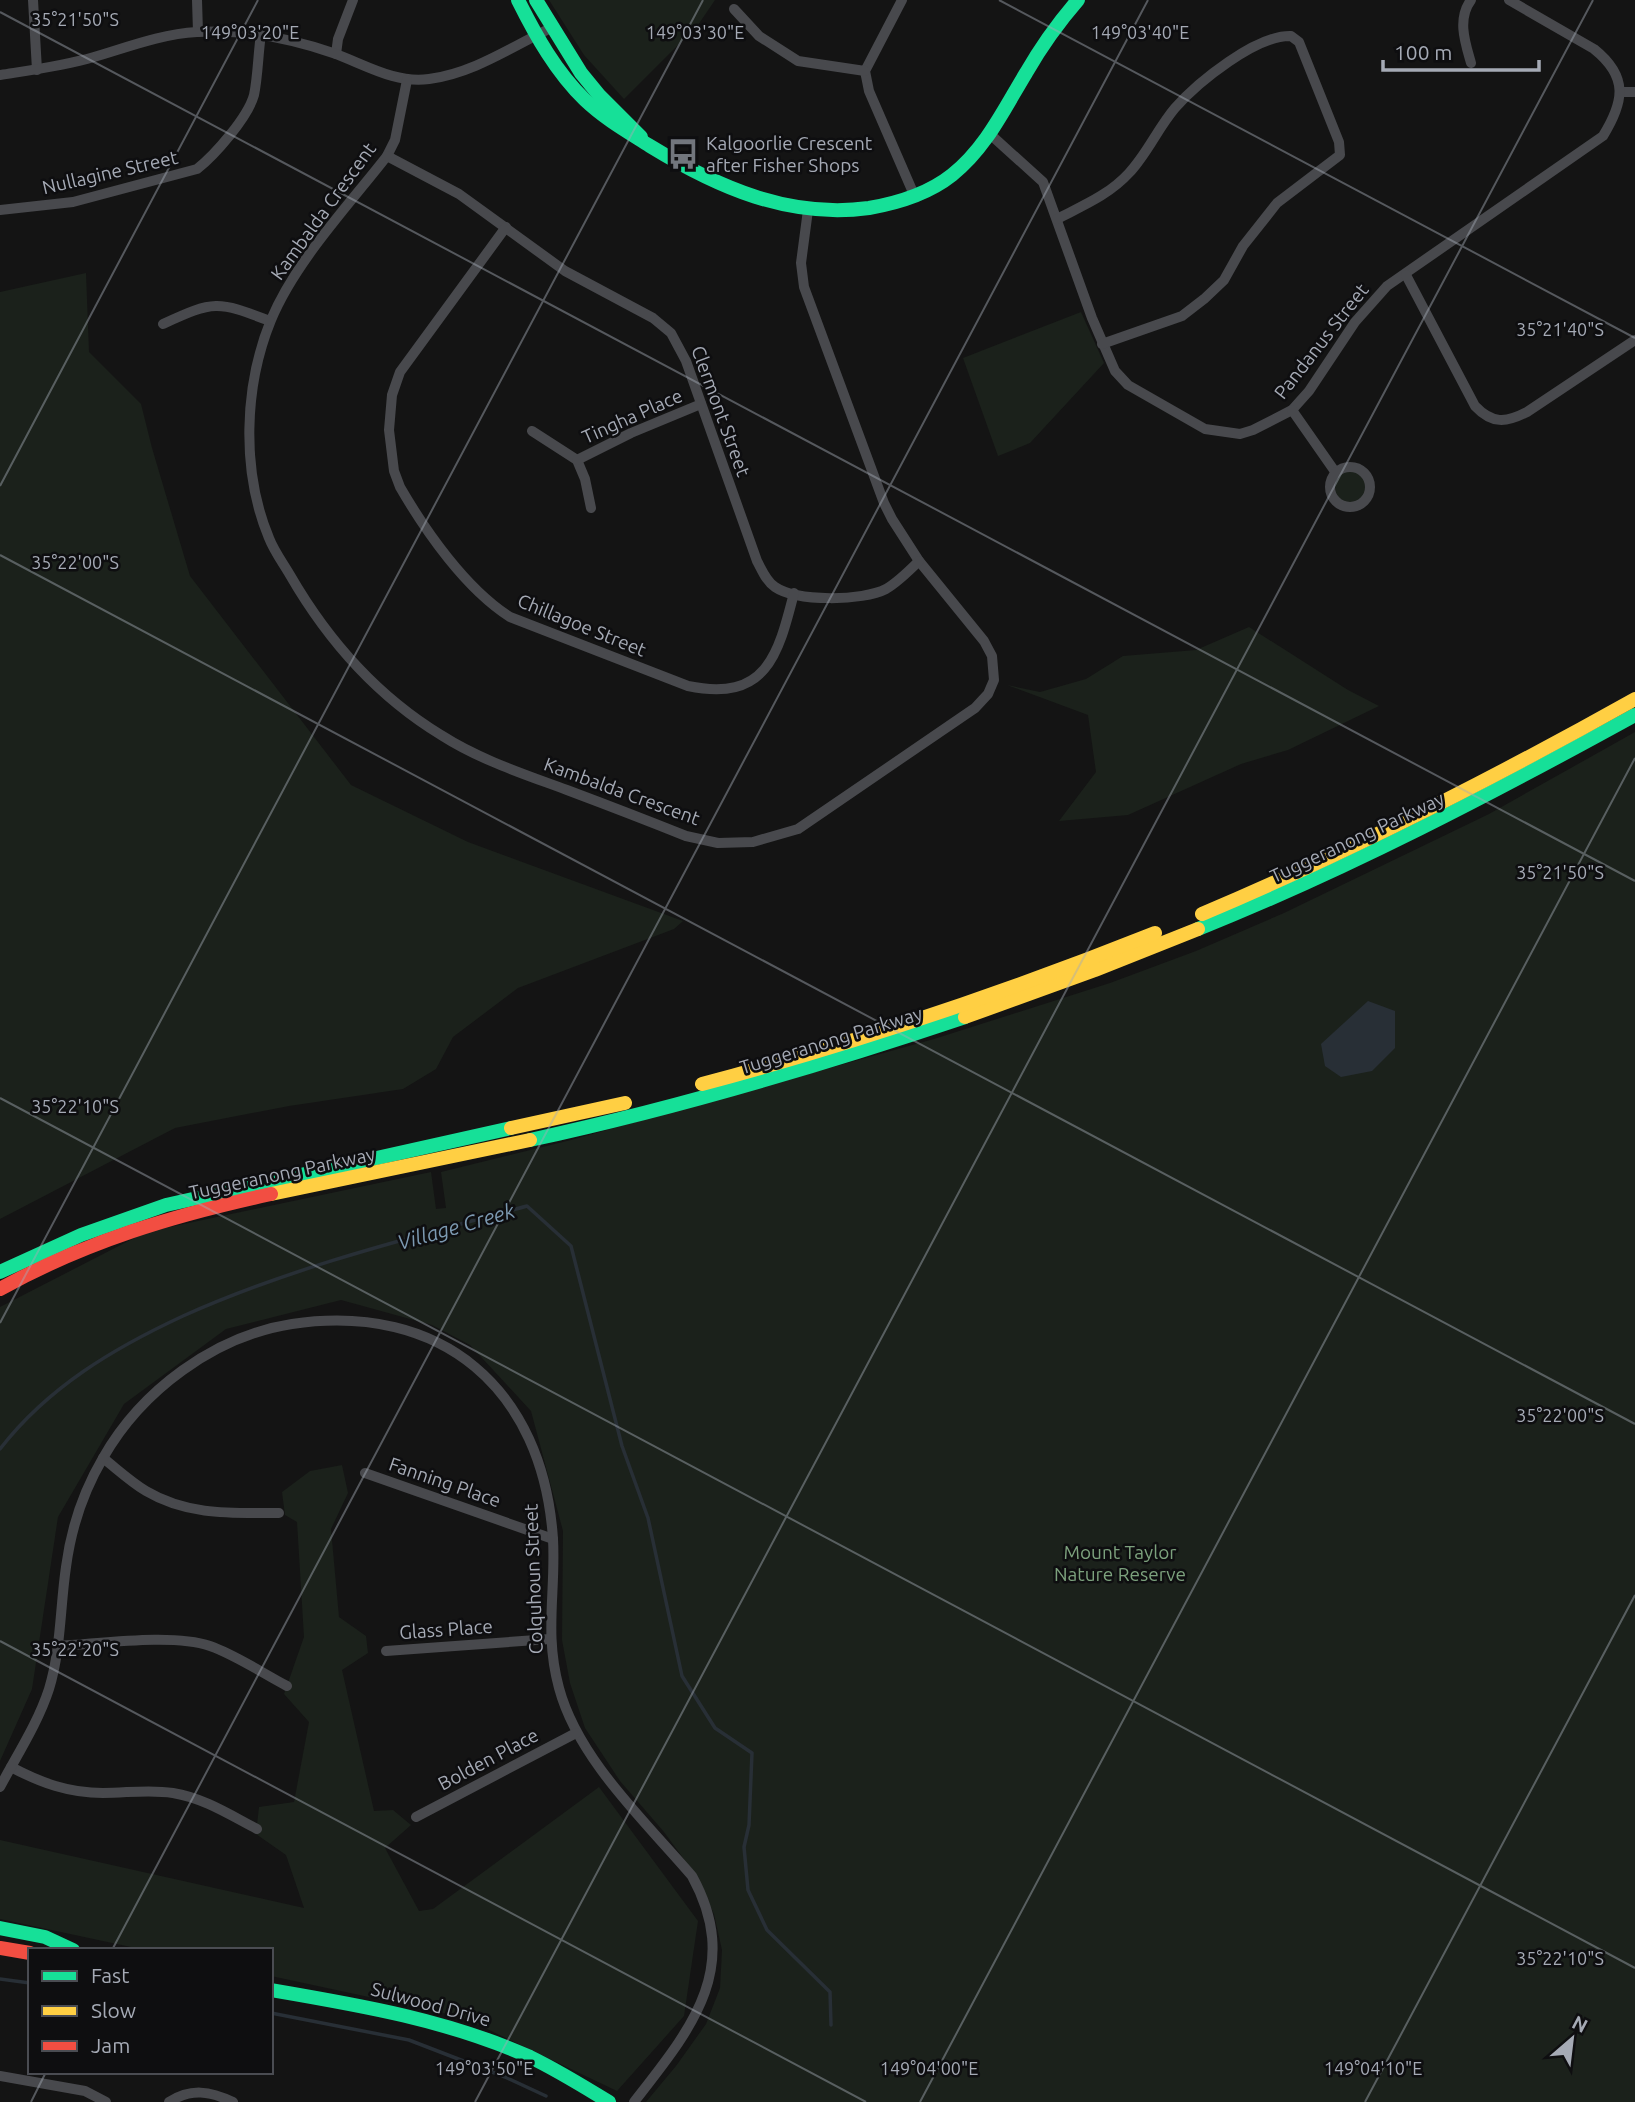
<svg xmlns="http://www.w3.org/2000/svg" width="1635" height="2102" font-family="Ubuntu,sans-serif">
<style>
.green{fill:#1b211b}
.water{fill:#282f36}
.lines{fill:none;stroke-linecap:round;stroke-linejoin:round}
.stream{stroke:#282f36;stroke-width:3.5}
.street{stroke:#48494d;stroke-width:10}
.fast{stroke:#16e098;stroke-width:14}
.slow{stroke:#ffcf43;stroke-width:14}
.jam{stroke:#f24e42;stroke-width:14}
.ticks{fill:none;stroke:#a5aab5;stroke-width:2;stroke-opacity:0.45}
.labels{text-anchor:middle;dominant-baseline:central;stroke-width:5;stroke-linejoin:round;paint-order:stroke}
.poi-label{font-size:19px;fill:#a5aab5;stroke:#0e0e10;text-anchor:start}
.street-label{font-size:19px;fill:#a5aab5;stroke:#0e0e10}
.park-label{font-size:19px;fill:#7ca17d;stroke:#0e0e10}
.water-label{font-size:21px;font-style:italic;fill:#7c99b1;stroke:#0e0e10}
.ticks-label{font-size:18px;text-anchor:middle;fill:#a5aab5;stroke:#0e0e10;stroke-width:5;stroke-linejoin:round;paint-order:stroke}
</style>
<rect width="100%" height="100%" fill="#141414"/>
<g class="green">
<path d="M549,0H715L698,25L624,99L584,55Z"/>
<path d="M86,273L89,352L141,404L152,448L190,576L351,785L468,842L683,921L674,929L518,988L453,1037L436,1069L403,1089L289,1106L175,1128L0,1219V292Z"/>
<path d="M1081,312L1104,363L1030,443L998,456L963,358Z"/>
<circle cx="1351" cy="487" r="16"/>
<path d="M1249,627L1348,690L1379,706L1288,750L1241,764L1128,815L1059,821L1096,772L1088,715L1007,685L1040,692L1086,679L1123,656L1196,650Z"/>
<path d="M1635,732V2102H646L676,2066L706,2024L720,1988L722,1950L714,1914L694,1873L664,1832L620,1781L585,1728L570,1683L562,1640L563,1531L531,1411L470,1345L432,1325L341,1300L226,1329L124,1404L58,1517L32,1689L0,1761V1307L146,1232L431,1172L436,1209L446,1208L441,1172L571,1140L934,1039L1110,983L1196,951L1284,913L1489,814Z"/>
<path d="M342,1465L348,1493L331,1529L339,1617L366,1636L368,1653L342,1670L374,1811L393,1810L411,1825L385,1848L419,1911L433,1909L599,1787L698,1921L684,2016L617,2091L462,2017L271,1976V1950H145L0,1919V1840L304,1908L286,1855L256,1834L259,1807L294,1802L309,1722L284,1694L304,1637L297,1522L285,1515L282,1492L310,1471Z"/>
</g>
<path class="water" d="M1368,1001L1395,1011V1048L1372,1071L1341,1077L1325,1066L1321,1044Z"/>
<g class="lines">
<g class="stream">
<path d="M0,1449C48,1387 114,1348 183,1316C295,1266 410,1238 527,1206L571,1246L622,1446L648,1518L682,1676L715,1728L752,1753L749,1825L744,1847L748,1890L767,1930L830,1992L831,2025"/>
<path d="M0,1979L30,1983"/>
<path d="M271,2013L409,2040L505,2077L546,2096"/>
</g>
<g class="street">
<path d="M33,0L37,70"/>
<path d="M197,0L198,32"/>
<path d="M902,0L865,71L869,91L915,197"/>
<path d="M1471,0C1457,19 1465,42 1471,63"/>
<path d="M734,9L759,36L798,61L865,71"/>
<path d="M336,54L338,39L353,0"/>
<path d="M0,75C32,70 63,66 94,57C128,47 161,34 197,32C244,29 289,38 333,53C364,64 395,84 429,79C474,73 511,47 551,28"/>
<path d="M407,80L395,140L387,156C348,206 295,262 271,320C244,386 241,471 269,538C274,551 283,563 290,575C327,639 377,696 441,735C480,760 524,774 567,790C607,805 646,820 686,836L718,843L753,842L798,829L975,708L988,694L994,680L992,656L984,641L919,561L892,519L884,503L804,287L801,263L808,210"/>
<path d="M1621,92H1635"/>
<path d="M991,135L1043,182L1092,318L1115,371L1128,385L1205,429L1240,434L1253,430L1292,410L1309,391L1355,322L1387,286L1603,136C1624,102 1629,77 1594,49L1509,0"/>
<path d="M387,156L459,194L565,271L653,318L671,333L686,361L757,561C762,570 766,581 775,587C797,602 863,601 886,589C898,582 909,571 919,561"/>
<path d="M0,210L73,202L197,169C215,155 248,117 254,95C258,76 258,54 261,34"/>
<path d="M1057,219C1082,206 1109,195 1129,173C1147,154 1158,128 1175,108C1198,82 1256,35 1291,36L1299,42L1339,142L1340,155L1277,203L1243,246L1224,280L1204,299L1182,316L1102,344"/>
<path d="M506,227L400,372L392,395L389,430L394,471L400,487C426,532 466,589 510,617L688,686C766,702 778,656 794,593"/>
<path d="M1406,275L1475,406C1492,424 1506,423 1527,412L1635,340"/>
<path d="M163,324C215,300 217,301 270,321"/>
<path d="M1292,410L1336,473"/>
<path d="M532,431L577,460L585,479L591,508"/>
<path d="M577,460L631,433L701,404"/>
<circle cx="1350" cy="487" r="20"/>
<path d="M103,1458C117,1469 131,1482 146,1491C188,1516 233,1513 279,1513"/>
<path d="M365,1473L553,1539"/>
<path d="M58,1646C99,1644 172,1633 210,1646C236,1655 262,1673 287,1686"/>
<path d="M386,1651L550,1639"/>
<path d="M11,1767C41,1783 69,1793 103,1793C127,1793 149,1789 173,1793C204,1798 230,1815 257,1829"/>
<path d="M0,1787C17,1755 38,1723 49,1689C61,1650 60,1608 66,1567C71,1529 83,1492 103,1458C141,1391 214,1336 292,1324C442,1302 543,1389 553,1539C556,1592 544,1633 559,1688C578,1759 645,1821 692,1876C743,1969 690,2030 634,2102"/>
<path d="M416,1817L576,1733"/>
<path d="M0,2076L85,2091L106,2102"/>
<path d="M169,2102C191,2088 210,2091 233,2102"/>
</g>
<g class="fast">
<path d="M518,0C536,36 556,72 585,100C605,119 628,132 650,146C717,187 789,219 869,208C898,203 928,194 952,175C986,148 1004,109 1026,73C1041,47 1058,23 1078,0"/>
<path d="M536,0L581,73L599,95L641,137"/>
<path d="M1198,929C1348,869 1493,793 1635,715"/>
<path d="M530,1140C678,1108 822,1065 965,1017"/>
<path d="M0,1272L81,1235L166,1205L511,1128"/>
<path d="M0,1928L45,1937L73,1950"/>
<path d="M271,1990C359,2005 448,2020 530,2057C557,2070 583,2086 609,2102"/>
</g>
<g class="slow">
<path d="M1202,914C1351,851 1494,778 1635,699"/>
<path d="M965,1017L1095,970L1198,929"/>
<path d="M702,1084C856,1043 1007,992 1155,933"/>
<path d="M511,1128L625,1103"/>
<path d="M271,1194L530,1140"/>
</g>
<g class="jam">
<path d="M0,1289C87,1241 174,1215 271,1194"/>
<path d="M0,1948L30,1953"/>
</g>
</g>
<path class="ticks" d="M999,0L1635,338M0,12L1635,881M0,486L258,0M0,555L1635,1424M0,1098L1635,1968M0,1323L703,0M0,1641L866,2102M112,1950L1148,0M31,2102L46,2072M475,2102L1593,0M920,2102L1635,758M1365,2102L1635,1595"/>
<defs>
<symbol id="bus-bare" viewBox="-9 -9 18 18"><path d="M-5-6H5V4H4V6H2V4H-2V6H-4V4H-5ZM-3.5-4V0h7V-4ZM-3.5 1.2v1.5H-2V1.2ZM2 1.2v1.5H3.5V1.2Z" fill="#72767d" stroke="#0e0e10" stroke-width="2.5" paint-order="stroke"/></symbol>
</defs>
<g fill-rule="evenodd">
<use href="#bus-bare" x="661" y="132" width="44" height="44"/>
</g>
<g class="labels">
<g class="poi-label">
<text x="706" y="143">Kalgoorlie Crescent<tspan x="706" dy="22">after Fisher Shops</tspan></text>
</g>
<g class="street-label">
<text transform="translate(110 172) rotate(-13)">Nullagine Street</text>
<text transform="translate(323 211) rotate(-54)">Kambalda Crescent</text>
<text transform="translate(1321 341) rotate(-52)">Pandanus Street</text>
<text transform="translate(721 411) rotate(70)">Clermont Street</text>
<text transform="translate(632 416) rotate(-24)">Tingha Place</text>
<text transform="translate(582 625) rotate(22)">Chillagoe Street</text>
<text transform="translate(622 791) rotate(20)">Kambalda Crescent</text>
<text transform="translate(1357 837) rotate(-25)">Tuggeranong Parkway</text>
<text transform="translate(831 1040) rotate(-17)">Tuggeranong Parkway</text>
<text transform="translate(282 1173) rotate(-12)">Tuggeranong Parkway</text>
<text transform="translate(445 1482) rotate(19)">Fanning Place</text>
<text transform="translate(533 1579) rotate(-92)">Colquhoun Street</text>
<text transform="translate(446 1629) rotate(-4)">Glass Place</text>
<text transform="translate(488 1759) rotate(-28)">Bolden Place</text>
<text transform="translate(431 2004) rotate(15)">Sulwood Drive</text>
</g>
<g class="park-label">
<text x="1120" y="1552">Mount Taylor<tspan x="1120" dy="22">Nature Reserve</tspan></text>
</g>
<g class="water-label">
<text transform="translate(456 1226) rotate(-16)">Village Creek</text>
</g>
</g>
<g class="ticks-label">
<text x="75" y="26">35°21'50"S</text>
<text x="250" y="39">149°03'20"E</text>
<text x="695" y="39">149°03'30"E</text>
<text x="1140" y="39">149°03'40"E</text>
<text x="1560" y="336">35°21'40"S</text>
<text x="75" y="569">35°22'00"S</text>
<text x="1560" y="879">35°21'50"S</text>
<text x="75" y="1113">35°22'10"S</text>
<text x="1560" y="1422">35°22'00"S</text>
<text x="75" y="1656">35°22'20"S</text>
<text x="1560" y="1965">35°22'10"S</text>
<text x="484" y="2075">149°03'50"E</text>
<text x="929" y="2075">149°04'00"E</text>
<text x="1373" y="2075">149°04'10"E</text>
</g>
<rect x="28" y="1948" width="245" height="126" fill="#0e0e10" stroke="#4a4c52" stroke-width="2"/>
<rect x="42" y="1971" width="35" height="10" fill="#16e098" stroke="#4a4c52" stroke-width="2"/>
<text x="91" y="1983" font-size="21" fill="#a5aab5">Fast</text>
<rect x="42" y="2006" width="35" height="10" fill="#ffcf43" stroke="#4a4c52" stroke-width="2"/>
<text x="91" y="2018" font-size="21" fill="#a5aab5">Slow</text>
<rect x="42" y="2041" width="35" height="10" fill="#f24e42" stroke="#4a4c52" stroke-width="2"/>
<text x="91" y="2053" font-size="21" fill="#a5aab5">Jam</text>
<g transform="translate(1572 2039) rotate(28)" stroke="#0e0e10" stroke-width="5" paint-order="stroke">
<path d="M0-5L12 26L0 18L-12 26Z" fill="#a5aab5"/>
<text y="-10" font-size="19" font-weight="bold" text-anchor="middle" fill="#a5aab5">N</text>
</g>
<path d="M1383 60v10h156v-10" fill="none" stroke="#a5aab5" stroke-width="3.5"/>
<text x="1394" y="60" font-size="21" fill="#a5aab5" stroke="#0e0e10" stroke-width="5" paint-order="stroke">100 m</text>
</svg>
